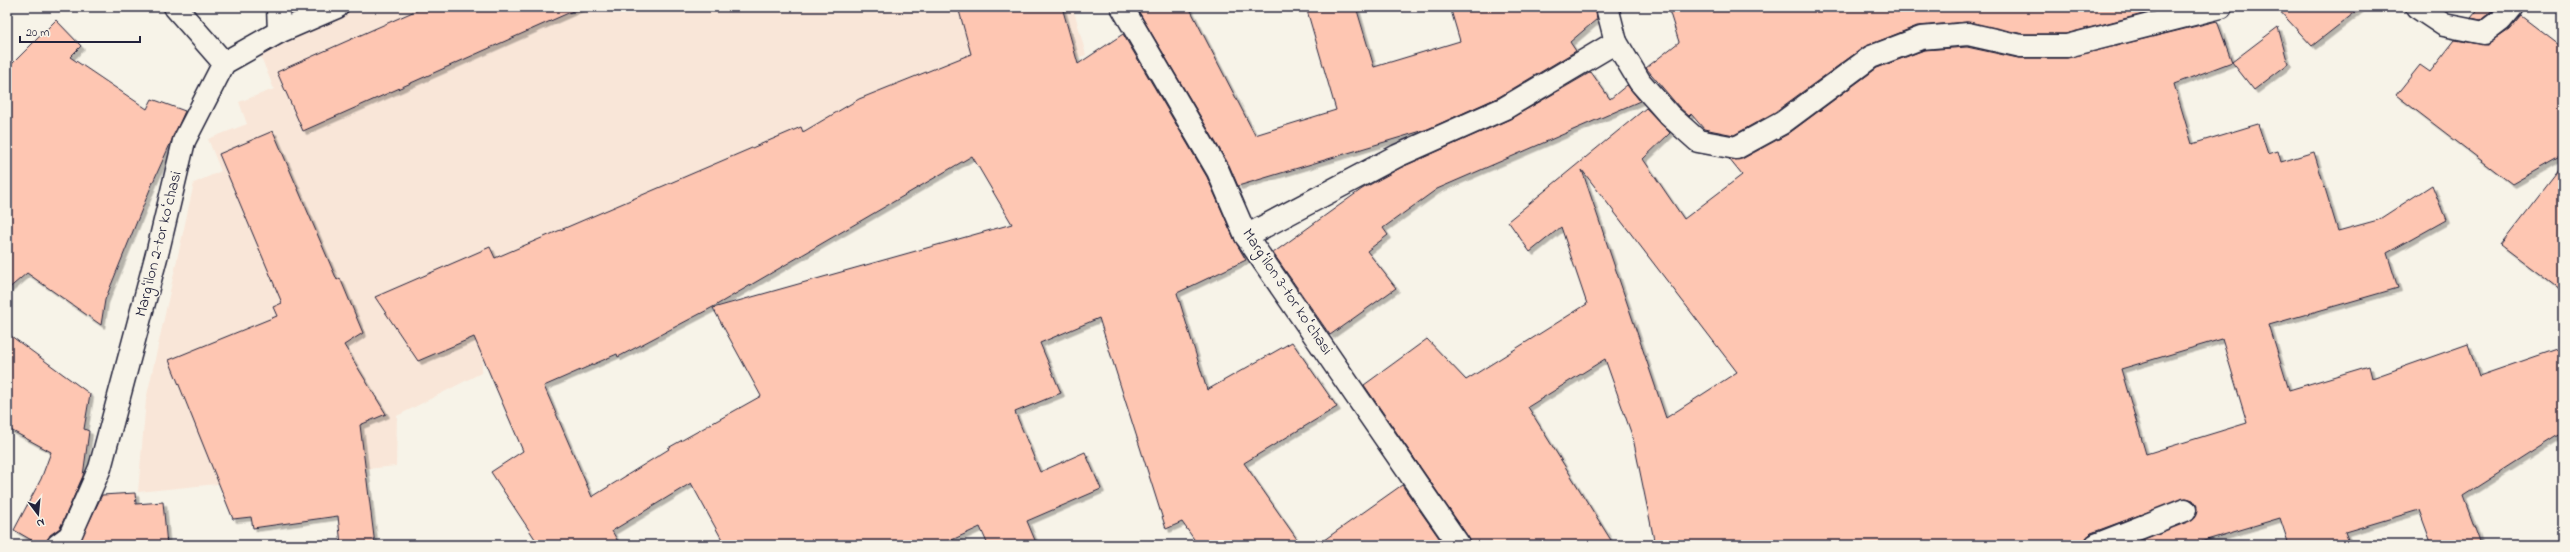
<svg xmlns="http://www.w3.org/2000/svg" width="2570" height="552" font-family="'Indie Flower',sans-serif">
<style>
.built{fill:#f9e6d8}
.building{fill:#fec6b2;stroke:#22223b;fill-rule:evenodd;filter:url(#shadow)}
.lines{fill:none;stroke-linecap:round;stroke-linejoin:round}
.service-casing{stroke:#22223b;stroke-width:25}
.minor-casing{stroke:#22223b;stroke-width:25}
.service{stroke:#f7f3e8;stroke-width:22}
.minor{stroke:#f7f3e8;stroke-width:22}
.labels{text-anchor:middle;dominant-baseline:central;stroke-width:3;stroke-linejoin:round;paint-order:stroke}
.street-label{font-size:16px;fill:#22223b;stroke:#f7f3e8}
</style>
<defs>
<filter id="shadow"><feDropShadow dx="3.5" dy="3.5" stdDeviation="0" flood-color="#0004"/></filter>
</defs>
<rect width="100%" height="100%" fill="#f7f3e8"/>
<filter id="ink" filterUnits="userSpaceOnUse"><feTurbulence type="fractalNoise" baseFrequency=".025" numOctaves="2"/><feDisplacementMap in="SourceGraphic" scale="8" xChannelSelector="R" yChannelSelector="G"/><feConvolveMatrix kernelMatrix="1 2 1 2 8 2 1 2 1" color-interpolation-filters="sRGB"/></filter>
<g filter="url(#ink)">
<path class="built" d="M339,7H1073L1086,55L979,87L723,248L483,360L481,373L397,416L396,466L138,492L146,400L194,183L221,171L208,139L247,124L239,102L274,89L257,47Z"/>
<g class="building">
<path d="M424,7H582L303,131L277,72Z"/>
<path d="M958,7H1062L1078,64L1123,34L1207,177L1235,241L1246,260L1177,293L1207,390L1292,342L1337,407L1244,463L1301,545H1198L1182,522L1166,529L1099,318L1040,343L1061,393L1015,412L1040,472L1085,452L1101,489L1027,521L1037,545H988L980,527L941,545H725L691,483L612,531L620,545H539L491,472L523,451L474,337L418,361L375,297L490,247L495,258L801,127L803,132L859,99L971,54ZM972,156L1012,224L713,308L761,396L668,448L669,449L592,497L544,386L617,354L618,357L713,307Z"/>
<path d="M1136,7H1189L1255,135L1336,110L1306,7H1356L1374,67L1460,41L1450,7H1595L1597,19L1570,42L1576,51L1499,97L1428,129L1238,186L1229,165Z"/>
<path d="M1668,7H2170L2065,34H2022L1967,22L1917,26L1864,47L1775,112L1734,135L1704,129L1691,114L1689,116L1679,107L1646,68L1679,42Z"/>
<path d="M2276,7H2362L2312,46Z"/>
<path d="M2480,7H2496L2481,20L2471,18Z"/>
<path d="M2521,16L2563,48V155L2512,184L2396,95L2420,65L2430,72L2455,40L2487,45L2509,30Z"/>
<path d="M56,20L81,46L70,57L147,109L152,99L185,111L153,182L105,300L101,325L27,273L7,290V69Z"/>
<path d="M2217,21L2232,62L2174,84L2192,144L2258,124L2268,154L2278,151L2281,162L2314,152L2338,231L2378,220L2432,185L2446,220L2387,253L2398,288L2269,325L2289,390L2369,366L2372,378L2468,344L2479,376L2563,347V432L2463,496L2481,545H2432L2419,510L2345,532L2350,545H2289L2280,518L2190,545H2130L2194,518L2197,506L2193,500L2186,498L2091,533L2086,538L2084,545H1655L1633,438L1605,359L1528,407L1614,545H1471L1469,538L1364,385L1427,339L1466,380L1587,304L1561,227L1530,252L1508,221L1646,108L1670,133L1643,159L1684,219L1742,175L1729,159H1742L1788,134L1877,68L1924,50L1967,47L2018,58H2067ZM1582,170L1737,372L1666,418ZM2222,339L2247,423L2146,454L2121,369Z"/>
<path d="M2278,27L2288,64L2254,90L2232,62Z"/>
<path d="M1591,72L1610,99L1627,85L1640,101L1437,189L1383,228L1388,235L1367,251L1396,288L1330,335L1273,253L1362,189L1402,167L1510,119Z"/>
<path d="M273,131L337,280L340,278L363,333L344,345L386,414L360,425L375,545H341L338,516L253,528L251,517L233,519L169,360L277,316L273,307L282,303L219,154Z"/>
<path d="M2563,165V292L2501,245Z"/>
<path d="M7,333L90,394L84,429L89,431L83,476L60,528L50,535L46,545H40L14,530L41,479L51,452L7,428Z"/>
<path d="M1402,485L1444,545H1317Z"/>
<path d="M135,493L136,504L163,502L167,545H78L102,495Z"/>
</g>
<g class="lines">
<defs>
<path id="service" d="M278,7L279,32"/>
<g id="minor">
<path d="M175,7L224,63"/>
<path d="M1122,7L1218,171L1246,236L1459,545"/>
<path d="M1607,7L1616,42"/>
<path d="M2417,7L2444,25L2484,33L2501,20L2512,7"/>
<path d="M1246,236L1397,156L1505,108L1616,42L1640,82L1670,116L1698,141L1736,148L1782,123L1871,57L1921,38L1968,34L2021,46H2067L2221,7"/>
<path d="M58,545L70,536L100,468L158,250L184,141L203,104L224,63L279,32L337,7"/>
<path d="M2096,545L2185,510"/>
</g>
</defs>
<use href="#service" class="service-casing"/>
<use href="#minor" class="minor-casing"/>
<use href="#service" class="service"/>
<use href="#minor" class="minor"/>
</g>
</g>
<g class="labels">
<g class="street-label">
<text transform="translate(159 244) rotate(-76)">Margʻilon 2-tor koʻchasi</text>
<text transform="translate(1287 292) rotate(56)">Margʻilon 3-tor koʻchasi</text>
</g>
</g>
<rect width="2570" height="552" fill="none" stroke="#f7f3e8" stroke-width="24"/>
<rect x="12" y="12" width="2546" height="528" fill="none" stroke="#22223b" stroke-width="1.5" filter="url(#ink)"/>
<g transform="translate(38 514) rotate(164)" stroke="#f7f3e8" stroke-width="3" paint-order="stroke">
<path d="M0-3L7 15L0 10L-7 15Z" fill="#22223b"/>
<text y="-6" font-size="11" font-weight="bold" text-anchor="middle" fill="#22223b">N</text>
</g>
<path d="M20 36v6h120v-6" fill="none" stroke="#22223b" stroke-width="2"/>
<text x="26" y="36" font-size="12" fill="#22223b" stroke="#f7f3e8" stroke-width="3" paint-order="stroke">20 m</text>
</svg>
